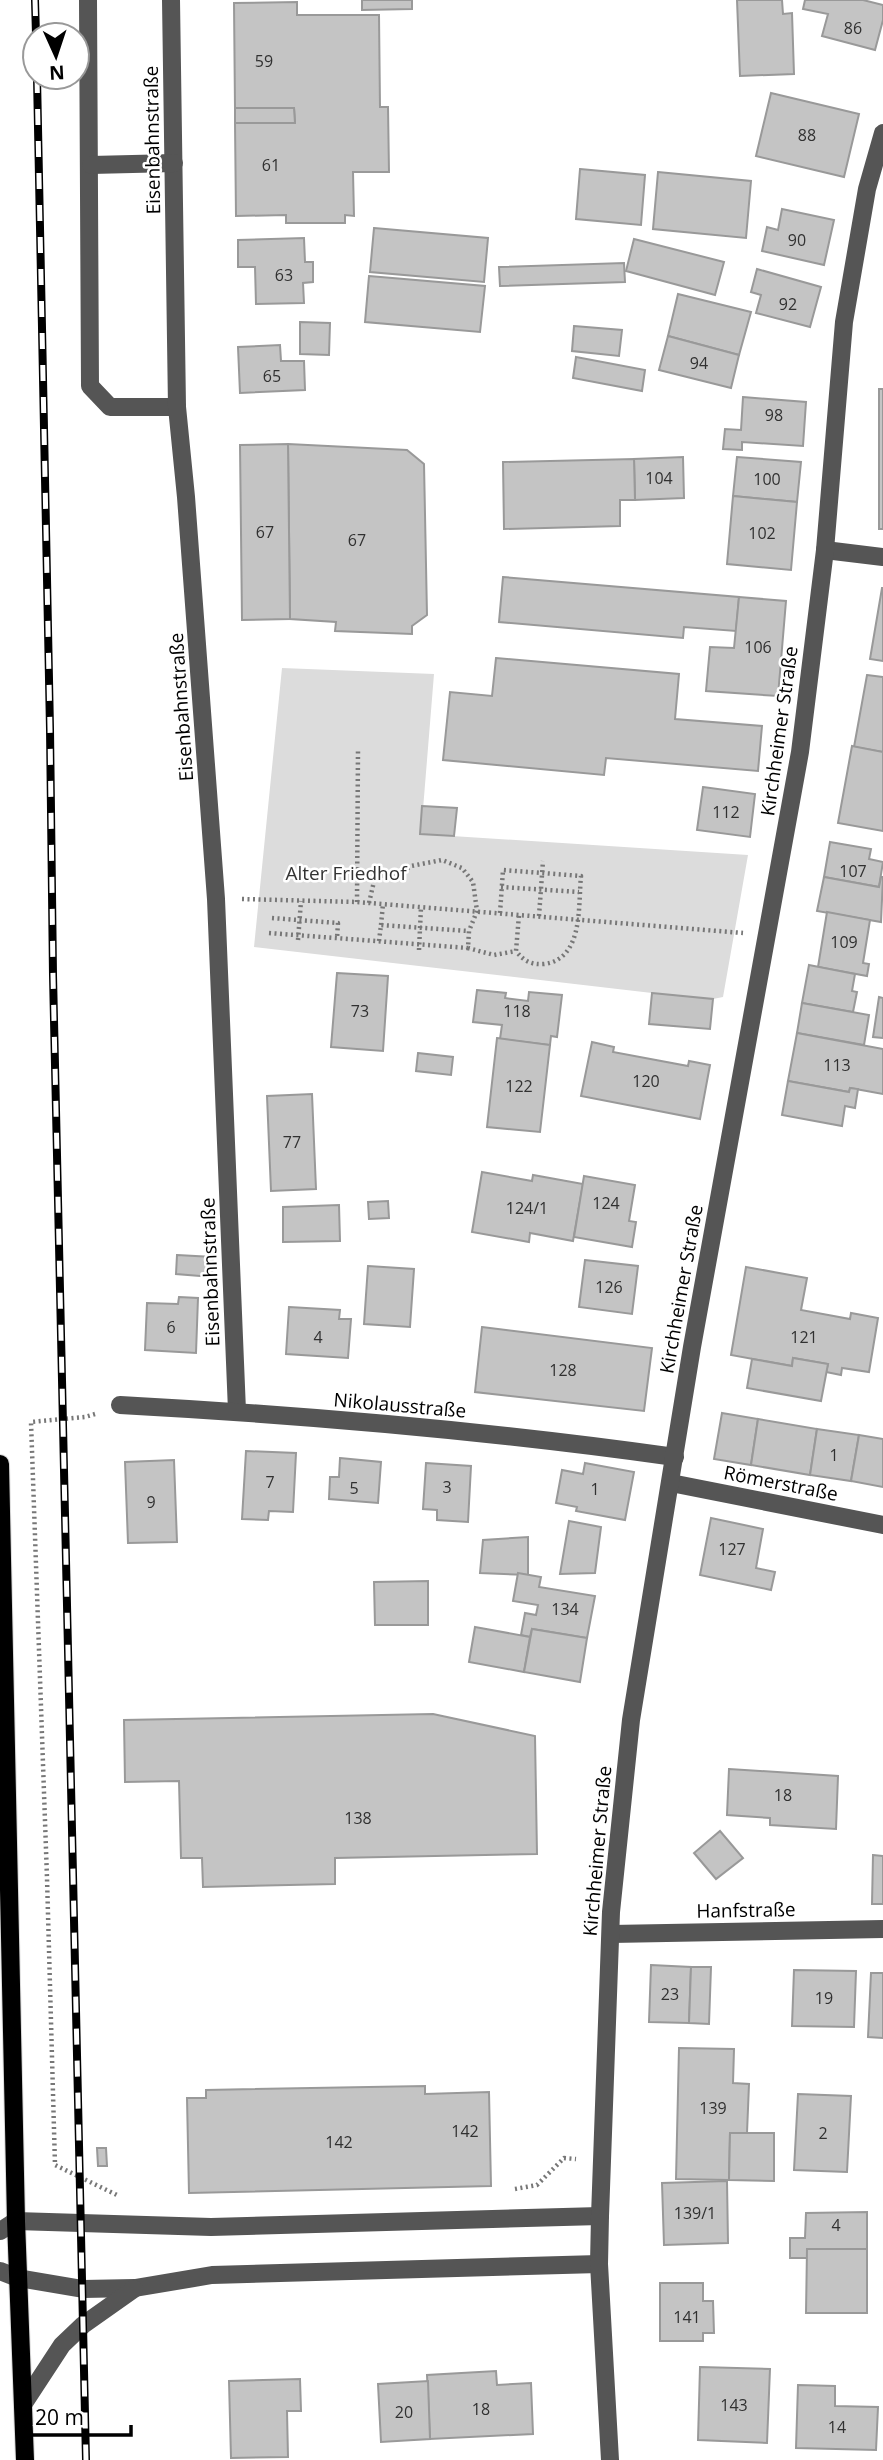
<svg xmlns="http://www.w3.org/2000/svg" width="883" height="2460" font-family="'Open Sans',sans-serif">
<style>
.green{fill:#dcdcdc}
.building{fill:#c4c4c4;stroke:#999;stroke-width:2}
.lines{fill:none;stroke-linecap:round;stroke-linejoin:round}
.major-casing{stroke:#dbdbdb;stroke-width:20}
.path{stroke:#777;stroke-width:4.5;stroke-dasharray:2 3.5;stroke-linecap:butt}
.minor{stroke:#555;stroke-width:18}
.major{stroke:#000;stroke-width:18}
.rail-casing{stroke:#000;stroke-width:8}
.rail{stroke:#fff;stroke-width:5;stroke-dasharray:16;stroke-linecap:butt}
.labels{text-anchor:middle;dominant-baseline:central;stroke-width:5;stroke-linejoin:round;paint-order:stroke}
.number-label{font-size:16px;fill:#313131}
.street-label{font-size:19px;fill:#000;stroke:#fff}
.park-label{font-size:19px;fill:#333;stroke:#fff}
</style>
<rect width="100%" height="100%" fill="#fff"/>
<path class="green" d="M282,668L434,674L421,834L748,855L723,997L713,999L652,993L254,947Z"/>
<g class="building">
<path d="M362,0H412V9L362,10Z"/>
<path d="M737,0H782L783,14L792,13L794,74L740,76Z"/>
<path d="M805,0H863L883,5V20L875,50L822,36L828,14L803,9Z"/>
<path d="M297,2V15H379L380,107H388L389,172H353L354,216L345,215V223H286V215L236,216L235,123H295L294,108H235L234,3Z"/>
<path d="M771,93L859,114L844,177L756,156Z"/>
<path d="M235,108H294L295,123H235Z"/>
<path d="M580,169L645,175L641,225L576,219Z"/>
<path d="M658,172L751,181L746,238L653,229Z"/>
<path d="M782,209L834,220L824,265L762,251L767,227L778,230Z"/>
<path d="M374,228L488,238L484,282L370,272Z"/>
<path d="M304,238L305,262H313V282L303,283L304,303L256,304L255,267H238V240Z"/>
<path d="M634,239L724,262L715,295L626,271Z"/>
<path d="M624,263L625,282L500,286L499,267Z"/>
<path d="M757,269L821,287L810,327L756,313L761,295L751,292Z"/>
<path d="M369,276L485,286L480,332L365,322Z"/>
<path d="M678,294L751,312L739,355L668,336Z"/>
<path d="M300,322L330,323L329,355L300,354Z"/>
<path d="M574,326L622,330L619,356L572,351Z"/>
<path d="M668,336L739,355L731,388L659,370Z"/>
<path d="M280,345L281,361H304L305,390L240,393L238,347Z"/>
<path d="M576,357L645,370L642,391L573,378Z"/>
<rect x="879" y="389" width="4" height="140"/>
<path d="M743,397L806,402L803,446L742,442V450L723,449L725,429L741,430Z"/>
<path d="M288,444L407,450L424,464L427,615L412,626V634L335,631L336,622L290,619Z"/>
<path d="M288,444L290,619L242,620L240,445Z"/>
<path d="M683,457L684,498L635,500L634,459Z"/>
<path d="M737,457L801,462L797,502L733,496Z"/>
<path d="M634,459L635,500H620V526L504,529L503,462Z"/>
<path d="M733,496L797,502L791,570L727,564Z"/>
<path d="M503,577L739,597L736,631L684,627L683,638L499,622Z"/>
<path d="M882,588H883V661L870,659Z"/>
<path d="M739,597L786,601L778,696L706,691L710,647L734,648Z"/>
<path d="M496,658L679,674L675,719L762,726L758,771L606,758L604,775L443,760L450,692L492,696Z"/>
<path d="M867,675L883,677V752L854,747Z"/>
<path d="M852,746L883,752V831L838,823Z"/>
<path d="M703,787L755,794L750,837L697,830Z"/>
<path d="M422,806L457,808L454,836L420,834Z"/>
<path d="M830,842L871,849L869,859L883,862L879,887L824,877Z"/>
<path d="M824,877L879,887L881,877H883L881,922L817,911Z"/>
<path d="M827,912L870,920L863,963L869,964L867,976L818,967Z"/>
<path d="M809,965L855,974L852,991L857,992L853,1012L802,1003Z"/>
<path d="M337,973L388,976L383,1051L331,1047Z"/>
<path d="M477,990L506,993L505,998L528,1001L529,992L562,995L557,1037L551,1036L550,1045L500,1039L502,1025L473,1022Z"/>
<path d="M652,993L713,999L710,1029L649,1024Z"/>
<path d="M879,997L883,998V1038L873,1037Z"/>
<path d="M802,1003L869,1015L864,1045L797,1033Z"/>
<path d="M797,1033L883,1049V1094L850,1088L849,1092L788,1081Z"/>
<path d="M497,1038L550,1045L540,1132L487,1127Z"/>
<path d="M592,1042L614,1047L613,1052L688,1066L689,1061L710,1065L700,1119L581,1096Z"/>
<path d="M418,1053L453,1057L451,1075L416,1071Z"/>
<path d="M788,1081L849,1092L850,1088L858,1089L855,1108L845,1106L842,1126L782,1115Z"/>
<path d="M312,1094L316,1189L271,1191L267,1096Z"/>
<path d="M482,1172L532,1181L533,1175L583,1184L573,1241L530,1233L529,1242L472,1232Z"/>
<path d="M584,1176L635,1185L629,1221L636,1222L632,1247L574,1237Z"/>
<path d="M388,1201L389,1218L369,1219L368,1202Z"/>
<path d="M339,1205L340,1241L283,1242V1207Z"/>
<path d="M177,1255L213,1257L212,1277L176,1274Z"/>
<path d="M585,1260L638,1266L632,1314L579,1307Z"/>
<path d="M368,1266L414,1269L410,1327L364,1324Z"/>
<path d="M746,1267L807,1278L801,1310L850,1319L851,1313L878,1318L869,1372L842,1368L841,1375L826,1372L828,1364L793,1358L792,1366L731,1355Z"/>
<path d="M179,1297L198,1298L196,1353L145,1350L147,1303L178,1304Z"/>
<path d="M289,1307L340,1310L339,1319H351L348,1358L286,1354Z"/>
<path d="M482,1327L652,1348L644,1411L475,1392Z"/>
<path d="M793,1358L828,1364L821,1401L747,1388L752,1359L792,1366Z"/>
<path d="M722,1413L758,1419L751,1465L714,1459Z"/>
<path d="M758,1419L817,1429L810,1475L751,1465Z"/>
<path d="M817,1429L859,1435L851,1481L810,1475Z"/>
<path d="M859,1435L883,1439V1487L851,1481Z"/>
<path d="M246,1451L296,1453L293,1512L269,1511L268,1520L242,1519Z"/>
<path d="M340,1458L381,1462L378,1503L329,1499L330,1477H339Z"/>
<path d="M174,1460L177,1542L128,1543L125,1462Z"/>
<path d="M426,1463L471,1466L468,1522L437,1520V1510L423,1509Z"/>
<path d="M585,1463L634,1472L625,1520L576,1511L577,1507L556,1503L562,1470L583,1474Z"/>
<path d="M711,1518L763,1529L756,1568L775,1572L771,1590L700,1575Z"/>
<path d="M569,1521L601,1527L595,1573L560,1574Z"/>
<path d="M528,1537V1575L480,1573L483,1540Z"/>
<path d="M518,1573L541,1577L539,1587L595,1596L587,1638L532,1629L530,1637L521,1635L525,1613L536,1615L538,1605L513,1601Z"/>
<path d="M428,1581V1625H375L374,1582Z"/>
<path d="M475,1627L530,1637L524,1672L469,1662Z"/>
<path d="M532,1629L587,1638L580,1682L524,1672Z"/>
<path d="M433,1714L535,1736L537,1854L335,1858V1884L203,1887L202,1858H181L179,1781L125,1782L124,1720Z"/>
<path d="M729,1769L838,1776L836,1829L770,1825V1818L727,1815Z"/>
<path d="M720,1831L743,1858L716,1879L694,1853Z"/>
<path d="M873,1855L883,1856V1904H872Z"/>
<path d="M651,1965L691,1967L689,2023L649,2022Z"/>
<path d="M691,1967H711L709,2024L689,2023Z"/>
<path d="M794,1970L856,1971L854,2027L792,2026Z"/>
<path d="M871,1973H883V2038L868,2037Z"/>
<path d="M679,2048L734,2049L733,2083L749,2084L747,2133H730L729,2180L676,2179Z"/>
<path d="M425,2086V2094L489,2092L491,2186L189,2193L187,2098H206V2090Z"/>
<path d="M798,2094L851,2096L847,2172L794,2170Z"/>
<path d="M730,2133H774V2181L729,2180Z"/>
<path d="M97,2148H106L107,2166H98Z"/>
<path d="M727,2181L728,2243L664,2245L662,2183Z"/>
<path d="M867,2212V2249H807V2258H790V2238H805L806,2213Z"/>
<path d="M807,2249H867V2313H806Z"/>
<path d="M660,2283H703V2301H713L714,2333H703V2341H660Z"/>
<path d="M700,2367L770,2369L767,2443L698,2440Z"/>
<path d="M496,2371L497,2385L531,2383L533,2434L430,2439L427,2375Z"/>
<path d="M300,2379L301,2411H287L288,2457L231,2458L229,2381Z"/>
<path d="M428,2381L430,2439L381,2442L378,2384Z"/>
<path d="M798,2385L835,2386V2406L878,2407L876,2450L796,2448Z"/>
</g>
<g class="lines">
<defs>
<path id="major" d="M0,1464L16,2221L25,2460"/>
</defs>
<use href="#major" class="major-casing"/>
<g class="path">
<path d="M44,85L61,84"/>
<path d="M501,887L579,892"/>
<path d="M242,899L357,902L743,933"/>
<path d="M357,902L358,748"/>
<path d="M369,903L375,877L402,872L411,866L442,860L462,868L473,882L477,911L469,931L468,948L494,955L516,951"/>
<path d="M500,913L503,870L581,876C578,905 584,959 544,964C531,965 524,961 516,951L519,915"/>
<path d="M539,916L543,861"/>
<path d="M272,918L338,923L337,938"/>
<path d="M381,925L383,904"/>
<path d="M269,933L468,948"/>
<path d="M298,940L301,901"/>
<path d="M379,941L381,925L469,931"/>
<path d="M419,950L421,907"/>
<path d="M95,1414L85,1417L31,1422L47,1878L55,2165L119,2196"/>
<path d="M515,2189L537,2185L564,2158L576,2159"/>
</g>
<g class="minor">
<path d="M88,0L90,386L110,407H177"/>
<path d="M171,0L177,407L186,497L216,899L237,1411"/>
<path d="M91,165L174,163"/>
<path d="M825,550L883,557"/>
<path d="M120,1405C305,1415 491,1431 675,1457"/>
<path d="M671,1483L883,1525"/>
<path d="M611,1934L883,1929"/>
<path d="M0,2231L16,2221L211,2227L600,2216"/>
<path d="M0,2271L18,2278L83,2289L135,2288L212,2275L599,2264"/>
<path d="M24,2403L62,2345L83,2325L134,2289"/>
<path d="M610,2460L599,2264L600,2216L611,1912L631,1720L692,1347L800,752L825,550L844,322L867,189L883,133"/>
</g>
<use href="#major" class="major"/>
<defs>
<g id="rail">
<path d="M35,0L36,35"/>
<path d="M37,77L50,729L53,975L86,2460"/>
</g>
</defs>
<use href="#rail" class="rail-casing"/>
<use href="#rail" class="rail"/>
</g>
<g class="labels">
<g class="number-label">
<text x="853" y="28">86</text>
<text x="264" y="61">59</text>
<text x="807" y="135">88</text>
<text x="271" y="165">61</text>
<text x="797" y="240">90</text>
<text x="284" y="275">63</text>
<text x="788" y="304">92</text>
<text x="699" y="363">94</text>
<text x="272" y="376">65</text>
<text x="774" y="415">98</text>
<text x="659" y="478">104</text>
<text x="767" y="479">100</text>
<text x="265" y="532">67</text>
<text x="762" y="533">102</text>
<text x="357" y="540">67</text>
<text x="758" y="647">106</text>
<text x="726" y="812">112</text>
<text x="853" y="871">107</text>
<text x="844" y="942">109</text>
<text x="360" y="1011">73</text>
<text x="517" y="1011">118</text>
<text x="837" y="1065">113</text>
<text x="646" y="1081">120</text>
<text x="519" y="1086">122</text>
<text x="292" y="1142">77</text>
<text x="606" y="1203">124</text>
<text x="527" y="1208">124/1</text>
<text x="609" y="1287">126</text>
<text x="171" y="1327">6</text>
<text x="318" y="1337">4</text>
<text x="804" y="1337">121</text>
<text x="563" y="1370">128</text>
<text x="834" y="1455">1</text>
<text x="270" y="1482">7</text>
<text x="447" y="1487">3</text>
<text x="354" y="1488">5</text>
<text x="595" y="1489">1</text>
<text x="151" y="1502">9</text>
<text x="732" y="1549">127</text>
<text x="565" y="1609">134</text>
<text x="783" y="1795">18</text>
<text x="358" y="1818">138</text>
<text x="670" y="1994">23</text>
<text x="824" y="1998">19</text>
<text x="713" y="2108">139</text>
<text x="465" y="2131">142</text>
<text x="823" y="2133">2</text>
<text x="339" y="2142">142</text>
<text x="695" y="2213">139/1</text>
<text x="836" y="2225">4</text>
<text x="687" y="2317">141</text>
<text x="734" y="2405">143</text>
<text x="481" y="2409">18</text>
<text x="404" y="2412">20</text>
<text x="837" y="2427">14</text>
</g>
<g class="street-label">
<text transform="translate(152 140) rotate(-91)">Eisenbahnstraße</text>
<text transform="translate(181 707) rotate(-94)">Eisenbahnstraße</text>
<text transform="translate(779 731) rotate(-82)">Kirchheimer Straße</text>
<text transform="translate(210 1272) rotate(-92)">Eisenbahnstraße</text>
<text transform="translate(681 1289) rotate(-80)">Kirchheimer Straße</text>
<text transform="translate(400 1405) rotate(5)">Nikolausstraße</text>
<text transform="translate(781 1483) rotate(11)">Römerstraße</text>
<text transform="translate(597 1851) rotate(-85)">Kirchheimer Straße</text>
<text transform="translate(746 1910) rotate(-1)">Hanfstraße</text>
</g>
<g class="park-label">
<text x="346" y="873">Alter Friedhof</text>
</g>
</g>
<g transform="translate(56 56) rotate(177)"><circle r="33" fill="#ffffff" stroke="#999999" stroke-width="2"/>
<path d="M0-5L12 26L0 18L-12 26Z" fill="#000000"/>
<text y="-10" font-size="19" font-weight="bold" text-anchor="middle" fill="#000000">N</text>
</g>
<path d="M24 2425v10h107v-10" fill="none" stroke="#000000" stroke-width="3.5"/>
<text x="35" y="2425" font-size="21" fill="#000000" stroke="#ffffff" stroke-width="5" paint-order="stroke">20 m</text>
</svg>
